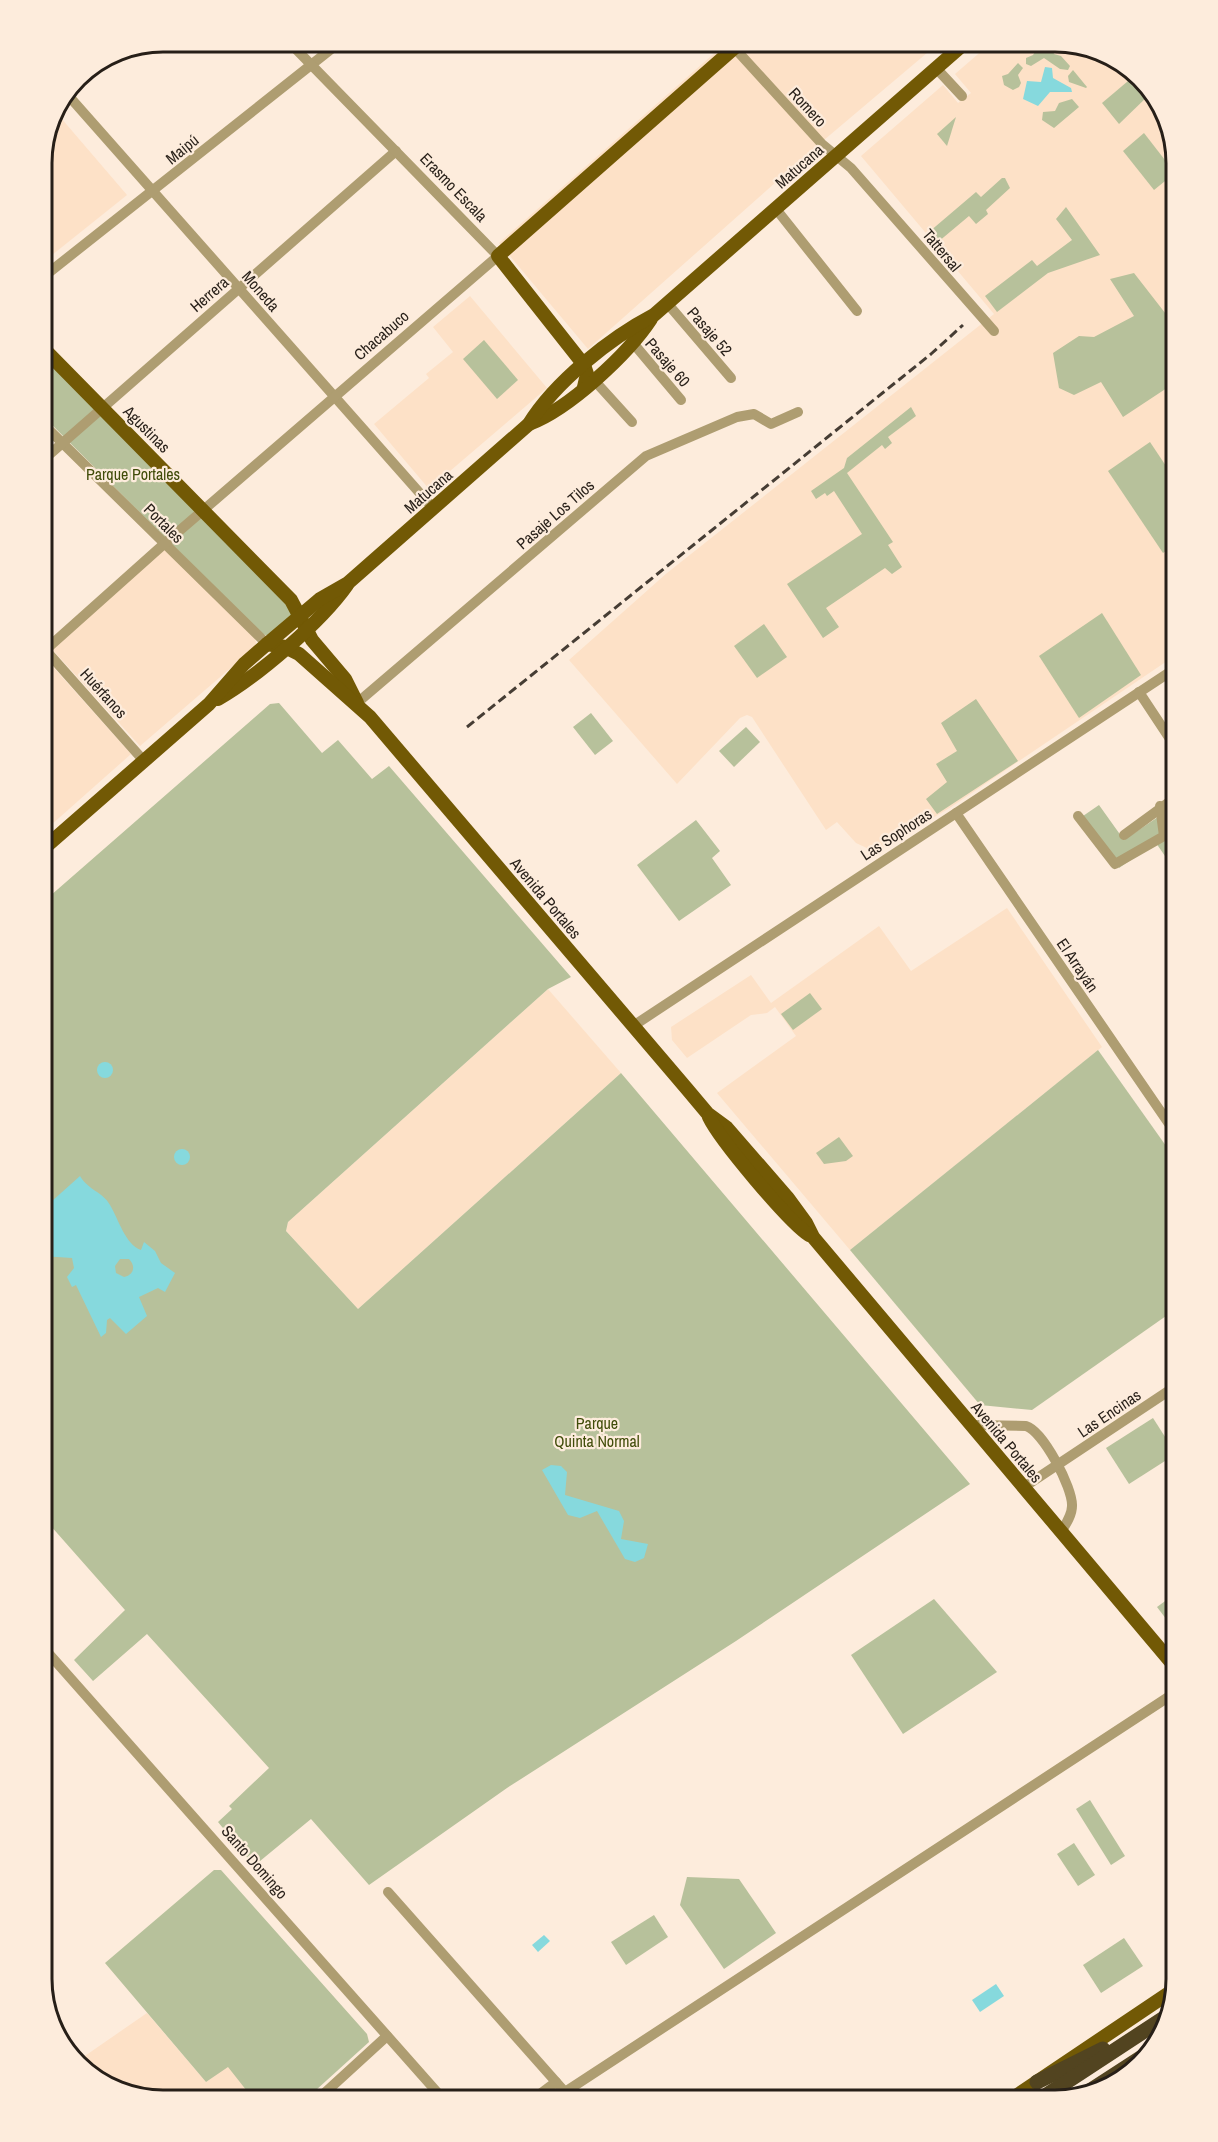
<svg xmlns="http://www.w3.org/2000/svg" width="1218" height="2142" font-family="'Archivo Narrow',sans-serif">
<style>
.built{fill:#fde1c7}
.green{fill:#b7c19b}
.water{fill:#86d9dd;fill-rule:evenodd}
.lines{fill:none;stroke-linecap:round;stroke-linejoin:round}
.minor{stroke:#ae9d71;stroke-width:10}
.major{stroke:#725905;stroke-width:14}
.highway{stroke:#524420;stroke-width:15}
.rail{stroke:#463d34;stroke-width:3;stroke-dasharray:9 4.5;stroke-linecap:butt}
.labels{text-anchor:middle;dominant-baseline:central;stroke-width:4.5;stroke-linejoin:round;paint-order:stroke}
.street-label{font-size:16px;fill:#271f18;stroke:#fdecdc}
.park-label{font-size:16px;fill:#404c09;stroke:#fdecdc}
.rim{fill:none;stroke:#271f18;stroke-width:3}
</style>
<rect width="100%" height="100%" fill="#fdecdc"/>
<g class="built">
<path d="M727,42H940L811,151L588,349L499,243Z"/>
<path d="M992,42H1063L1122,63L1164,110L1176,164V655L951,807L880,850H871L856,843L837,822L826,830L752,717L747,715L740,718L677,784L569,660L667,573L994,314L861,156L943,85L958,103L971,93L955,74Z"/>
<path d="M55,111L127,195L42,263V156Z"/>
<path d="M470,296L547,388L429,489L374,424L429,378L426,374L453,352L433,327Z"/>
<path d="M165,549L255,638L256,643L255,647L140,746L51,648Z"/>
<path d="M45,658L131,754L42,833V660Z"/>
<path d="M1007,908L1102,1047L850,1250L717,1093L796,1036L775,1007L767,1013L751,1015L687,1058L672,1040L671,1027L751,975L771,1003L879,926L911,971Z"/>
<path d="M548,989L621,1073L358,1309L286,1231L288,1222Z"/>
<path d="M147,2013L206,2082L228,2066L254,2100H156L96,2080L79,2060Z"/>
</g>
<g class="green">
<path d="M1051,45L1054,54L1061,56L1070,66L1068,70L1060,69L1044,58L1031,66L1026,64V58L1033,55L1039,46Z"/>
<path d="M1018,63L1023,68L1018,75L1021,83L1019,87L1013,90L1004,85L1002,76L1008,74Z"/>
<path d="M1073,70L1087,87L1086,88L1069,82L1068,76Z"/>
<path d="M1134,76L1150,94L1119,124L1102,103Z"/>
<path d="M1072,99L1079,107L1054,128L1042,120L1043,112L1055,111L1059,103Z"/>
<path d="M956,117L947,146L937,134Z"/>
<path d="M1144,133L1175,173L1154,190L1123,151Z"/>
<path d="M1002,178H1005L1010,188L986,210L988,214L976,224L969,216L938,242L929,232L976,192L981,197Z"/>
<path d="M1066,207L1100,255L1048,273L997,312L985,296L1032,260L1037,266L1072,240L1056,219Z"/>
<path d="M1134,273L1176,327V382L1123,417L1101,382L1074,395L1059,388L1053,353L1079,336L1094,337L1134,316L1110,279Z"/>
<path d="M484,340L518,380L497,399L463,359Z"/>
<path d="M42,352L295,613L269,636L262,634L42,415Z"/>
<path d="M911,407L916,416L888,437L892,443L885,449L882,445L847,473L893,542L888,545L902,567L892,574L885,568L826,608L839,627L823,638L787,584L862,534L834,491L827,496L825,493L816,499L811,491L844,468L847,458Z"/>
<path d="M1150,442L1176,481V544L1163,553L1108,471Z"/>
<path d="M1102,613L1141,675L1079,718L1039,656Z"/>
<path d="M764,624L787,657L757,678L734,646Z"/>
<path d="M976,699L1018,761L937,814L926,799L947,782L936,764L957,751L941,723Z"/>
<path d="M279,703L322,753L338,740L372,779L389,766L571,977L548,989L288,1222L286,1231L358,1309L621,1073L970,1484L736,1641L507,1788L369,1885L311,1819L254,1866L218,1822L232,1809L229,1806L269,1768L147,1634L93,1681L74,1660L125,1610L42,1516V903L270,704Z"/>
<path d="M591,713L613,741L595,755L573,727Z"/>
<path d="M746,727L760,742L734,767L719,751Z"/>
<path d="M1099,805L1124,840L1158,817L1167,841L1173,839L1176,872L1156,843L1119,868L1083,816Z"/>
<path d="M696,820L720,851L712,858L731,885L679,921L637,865Z"/>
<path d="M810,993L822,1009L793,1030L781,1014Z"/>
<path d="M1098,1050L1176,1160V1309L1032,1410L980,1405L850,1250Z"/>
<path d="M839,1137L853,1156L846,1161L824,1164L816,1153Z"/>
<path d="M1153,1418L1176,1454L1129,1484L1106,1448Z"/>
<path d="M1176,1593V1632L1157,1607Z"/>
<path d="M934,1599L997,1672L903,1734L851,1655Z"/>
<path d="M1090,1800L1125,1856L1111,1865L1076,1809Z"/>
<path d="M1074,1843L1095,1875L1078,1886L1057,1854Z"/>
<path d="M214,1870H221L367,2034L369,2042L305,2100H287L284,2097L281,2100H254L228,2067L206,2082L105,1963Z"/>
<path d="M687,1877L739,1879L776,1933L724,1969L680,1905Z"/>
<path d="M654,1915L668,1937L626,1965L611,1942Z"/>
<path d="M1124,1938L1143,1966L1101,1993L1083,1965Z"/>
</g>
<g class="water">
<path d="M1045,67L1052,68L1053,78L1071,88L1072,92H1050L1038,106L1023,99L1027,81L1041,82Z"/>
<circle cx="105" cy="1070" r="8"/>
<circle cx="182" cy="1157" r="8"/>
<path d="M80,1176C88,1190 103,1192 110,1205C119,1220 125,1244 141,1250L144,1242L155,1251L161,1263L175,1273L165,1292L158,1288L139,1297L147,1316L126,1334L110,1318L107,1320L106,1333L101,1337L76,1285L72,1287L67,1277L74,1268L72,1258L42,1256V1241L45,1243L42,1236V1210ZM120,1259H129C136,1266 134,1275 124,1277L116,1273L115,1266Z"/>
<path d="M551,1465L561,1466L567,1472L565,1495L619,1511L624,1521L621,1539L648,1544L644,1558L635,1562L625,1559L597,1511L580,1518L568,1515L542,1470Z"/>
<path d="M544,1935L550,1941L538,1952L532,1945Z"/>
<path d="M996,1984L1004,1996L980,2012L972,2000Z"/>
</g>
<g class="lines">
<g class="minor">
<path d="M729,42L822,144L851,168L994,331"/>
<path d="M936,68L962,96"/>
<path d="M67,94L433,508"/>
<path d="M776,209L857,311"/>
<path d="M42,278L340,42"/>
<path d="M667,303L731,378"/>
<path d="M633,343L681,400"/>
<path d="M593,379L632,422"/>
<path d="M42,423L267,644"/>
<path d="M42,461L396,151"/>
<path d="M42,646L144,761"/>
<path d="M42,653L164,544L498,256L289,42"/>
<path d="M1139,692L1176,748"/>
<path d="M357,703L646,456L737,417L754,414L771,424L798,412"/>
<path d="M956,813L1176,1134"/>
<path d="M1078,816L1115,864L1164,836L1160,806"/>
<path d="M1124,835L1176,797"/>
<path d="M1172,958L1176,964"/>
<path d="M633,1026L1176,668"/>
<path d="M971,1425L1026,1426C1043,1431 1073,1488 1072,1506C1072,1515 1066,1524 1061,1532"/>
<path d="M1024,1487L1176,1386"/>
<path d="M42,1646L444,2100"/>
<path d="M388,1892L572,2100"/>
<path d="M565,2092L1176,1692"/>
<path d="M317,2100L387,2036"/>
<path d="M532,2100L556,2082"/>
</g>
<g class="major">
<path d="M42,347L291,600L312,640L345,679L357,703"/>
<path d="M584,387L587,374L584,365L498,256L741,42"/>
<path d="M529,424C569,409 628,354 651,319"/>
<path d="M267,644L285,647L299,654L370,717L687,1089L708,1114L727,1128L787,1197L806,1223L813,1237L1176,1668"/>
<path d="M218,699C258,676 321,622 347,585"/>
<path d="M42,850L209,704L244,664L267,644L320,599L348,583L529,424C555,382 610,338 654,315L966,42"/>
<path d="M709,1117C720,1140 788,1221 809,1235"/>
<path d="M1010,2100L1172,1991"/>
</g>
<g class="highway">
<path d="M1037,2082L1103,2049"/>
<path d="M1088,2092L1145,2055"/>
<path d="M1039,2100L1164,2018"/>
</g>
<path class="rail" d="M467,727L931,354L963,325"/>
</g>
<g class="labels">
<g class="street-label">
<text transform="translate(808 107) rotate(47)">Romero</text>
<text transform="translate(182 149) rotate(-39)">Maipú</text>
<text transform="translate(799 166) rotate(-41)">Matucana</text>
<text transform="translate(454 187) rotate(46)">Erasmo Escala</text>
<text transform="translate(942 250) rotate(50)">Tattersal</text>
<text transform="translate(261 291) rotate(49)">Moneda</text>
<text transform="translate(209 294) rotate(-41)">Herrera</text>
<text transform="translate(710 331) rotate(49)">Pasaje 52</text>
<text transform="translate(381 335) rotate(-41)">Chacabuco</text>
<text transform="translate(668 362) rotate(49)">Pasaje 60</text>
<text transform="translate(147 429) rotate(45)">Agustinas</text>
<text transform="translate(428 491) rotate(-41)">Matucana</text>
<text transform="translate(555 514) rotate(-41)">Pasaje Los Tilos</text>
<text transform="translate(164 523) rotate(45)">Portales</text>
<text transform="translate(104 693) rotate(48)">Huérfanos</text>
<text transform="translate(896 834) rotate(-33)">Las Sophoras</text>
<text transform="translate(546 898) rotate(50)">Avenida Portales</text>
<text transform="translate(1078 965) rotate(56)">El Arrayán</text>
<text transform="translate(1109 1413) rotate(-34)">Las Encinas</text>
<text transform="translate(1007 1442) rotate(50)">Avenida Portales</text>
<text transform="translate(255 1862) rotate(49)">Santo Domingo</text>
</g>
<g class="park-label">
<text x="133" y="474">Parque Portales</text>
<text x="597" y="1423">Parque<tspan x="597" dy="18">Quinta Normal</tspan></text>
</g>
</g>
<path d="M0 0H1218V2142H0ZM163 52H1055A111 111 0 0 1 1166 163V1979A111 111 0 0 1 1055 2090H163A111 111 0 0 1 52 1979V163A111 111 0 0 1 163 52Z" fill="#fdecdc" fill-rule="evenodd"/>
<path class="rim" d="M163 52H1055A111 111 0 0 1 1166 163V1979A111 111 0 0 1 1055 2090H163A111 111 0 0 1 52 1979V163A111 111 0 0 1 163 52Z"/>
</svg>
